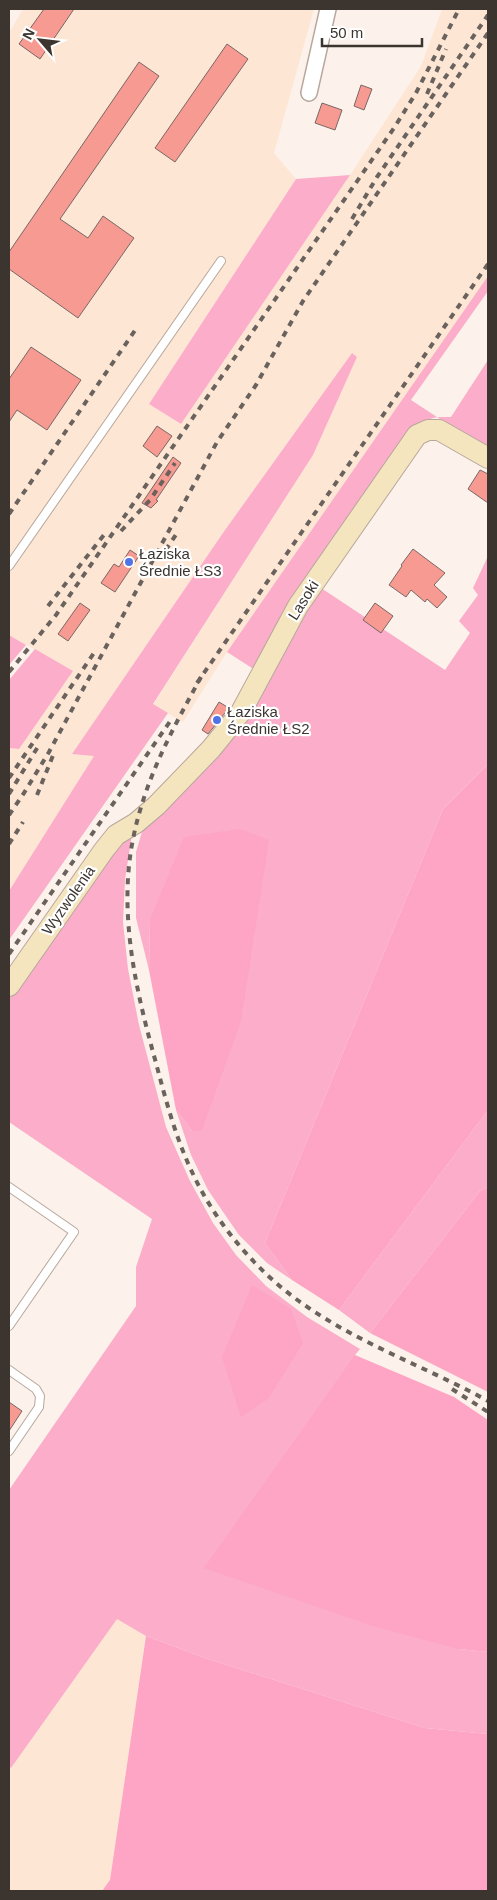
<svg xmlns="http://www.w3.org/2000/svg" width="497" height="1900" font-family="Arial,sans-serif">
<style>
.built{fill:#fee6d5}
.green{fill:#fbadc9}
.forest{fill:#fea4c5}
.building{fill:#f79a91;stroke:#7a6765}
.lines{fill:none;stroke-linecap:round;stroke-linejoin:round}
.lane-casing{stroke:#b7a79c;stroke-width:10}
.street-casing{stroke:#b7a79c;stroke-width:18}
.secondary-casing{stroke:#b7a79c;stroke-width:22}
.lane{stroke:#fff;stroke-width:8}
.street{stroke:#fff;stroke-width:15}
.secondary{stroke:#f4e5bf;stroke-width:20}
.rail{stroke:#6a625d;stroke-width:4;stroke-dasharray:6 6;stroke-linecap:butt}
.poi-dot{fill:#4f74e8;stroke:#fff;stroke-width:2}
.labels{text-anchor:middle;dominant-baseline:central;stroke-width:4.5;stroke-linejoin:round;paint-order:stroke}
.poi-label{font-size:15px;fill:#3b342f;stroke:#fff;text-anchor:start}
.street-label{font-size:15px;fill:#3b342f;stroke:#fff}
</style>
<rect width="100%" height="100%" fill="#fcf2eb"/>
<g class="built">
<path d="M23,9H314L274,153L296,179L149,404L181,424L350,175L421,66L442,9H488V276L227,652L183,722L153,705L313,455L357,357L352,353L225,530L73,753L95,755L9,891V748L19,749L73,671L9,635V33Z"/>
<path d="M117,1618L146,1636L110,1880L102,1891H9V1766L11,1768Z"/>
</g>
<g class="green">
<path d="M350,175L181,424L149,404L296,179Z"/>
<path d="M488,276V291L411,400L437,417H451L488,360V447L462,434L437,417L420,422L409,433L255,670L227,652Z"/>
<path d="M352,353L357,357L313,455L153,704L168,713L9,940V891L94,756L72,754L225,530Z"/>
<path d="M488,556V764L443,809L265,1243L292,1280L267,1263L239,1235L208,1190L191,1155L176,1110L192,1131L150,920L149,970L136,918V852L144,825L244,721L321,588L445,670L470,633L459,621L478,595L473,588Z"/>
<path d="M9,635L26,645L9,665Z"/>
<path d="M35,649L73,671L19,749L9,748V680Z"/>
<path d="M132,834L125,880L123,922L128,969L139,1025L166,1127L190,1181L213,1223L236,1255L266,1286L307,1317L360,1349L355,1355L459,1649L488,1652V1734L425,1728L205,1658L146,1636L117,1619L11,1768L9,1766V1490L136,1306V1267L152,1219L9,1122V995L119,840Z"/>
<path d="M488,1110V1187L480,1191L370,1333L339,1310Z"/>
</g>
<g class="forest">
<path d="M488,764V1110L339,1310L292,1280L265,1243L443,809Z"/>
<path d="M240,829L269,840L241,1021L202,1130L192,1131L176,1110L149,970L150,920L184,837Z"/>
<path d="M488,1187V1392L370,1333L480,1191Z"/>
<path d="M252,1285L291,1309L303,1343L268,1399L241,1417L222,1357Z"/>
<path d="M355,1355L454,1397L488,1420V1652L459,1649L376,1627L204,1568Z"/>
<path d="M146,1636L205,1658L425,1728L488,1734V1891H102L110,1880Z"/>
</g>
<g class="building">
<path d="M44,9H74L40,59L19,44Z"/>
<path d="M227,44L248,59L175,162L155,148Z"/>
<path d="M139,62L159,76L60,219L88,238L103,216L134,238L78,318L9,269V252Z"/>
<path d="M361,85L372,89L364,110L354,106Z"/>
<path d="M322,103L342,110L335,130L315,123Z"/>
<path d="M31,347L81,380L47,430L17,410L9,422V379Z"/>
<path d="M157,426L172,436L157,457L143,446Z"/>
<path d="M173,457L181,463L156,500L158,501L151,508L142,503Z"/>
<path d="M480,470L488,474V503L468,489Z"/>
<path d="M413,549L445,573L434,585L447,597L437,608L427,599L425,602L411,590L406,597L389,585L402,566L401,565Z"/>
<path d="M130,550L139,556L115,592L101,583L114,564L119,567Z"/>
<path d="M80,603L90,610L68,641L58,634Z"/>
<path d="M375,603L393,616L381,633L363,620Z"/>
<path d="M219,702L229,708L208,734L202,730Z"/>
<path d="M9,1402L22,1411L9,1431Z"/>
</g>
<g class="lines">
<defs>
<g id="lane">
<path d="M9,566L221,261"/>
<path d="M9,1187L74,1232L9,1326"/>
<path d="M9,1370L36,1389L40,1396L39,1407L9,1451"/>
</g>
<path id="street" d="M309,93L328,9"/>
<path id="secondary" d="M9,986L104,850L116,835L136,823L156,806L211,749L241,712L298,606L417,435L428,430H439L488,458"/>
</defs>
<use href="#lane" class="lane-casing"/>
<use href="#street" class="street-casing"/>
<use href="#secondary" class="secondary-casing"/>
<use href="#lane" class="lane"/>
<use href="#street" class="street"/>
<use href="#secondary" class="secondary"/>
<g class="rail">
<path d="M427,94L446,49"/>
<path d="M352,219L377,177L488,15"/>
<path d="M9,514L136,329"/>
<path d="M121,531L150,500L175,463"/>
<path d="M159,560L177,533"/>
<path d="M48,606L107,531"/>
<path d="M9,672L56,615L394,128L416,93L459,9"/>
<path d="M201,677C172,730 145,779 133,839C118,914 136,991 156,1063C166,1101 176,1139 193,1174C213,1217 246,1258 282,1288C344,1339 419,1363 488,1401"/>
<path d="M197,683L488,264"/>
<path d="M9,778L96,650"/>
<path d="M9,794L39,745"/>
<path d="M37,795L54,753"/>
<path d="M9,815L24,793L49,752L217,442L256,385L303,301L488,33"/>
<path d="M9,844L23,822"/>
<path d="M9,954L171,720"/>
<path d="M452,1389L488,1412"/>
</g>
</g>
<g class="poi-dot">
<circle cx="129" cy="562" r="5"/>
<circle cx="217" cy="720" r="5"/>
</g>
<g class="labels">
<g class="poi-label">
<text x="139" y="553">Łaziska<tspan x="139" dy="17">Średnie ŁS3</tspan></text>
<text x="227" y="711">Łaziska<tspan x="227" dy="17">Średnie ŁS2</tspan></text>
</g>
<g class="street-label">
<text transform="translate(303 600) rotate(-58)">Lasoki</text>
<text transform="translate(68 900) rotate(-55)">Wyzwolenia</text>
</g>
</g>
<rect width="497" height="1900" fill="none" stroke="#3b342f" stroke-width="20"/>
<g transform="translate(40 40) rotate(298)" stroke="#ffffff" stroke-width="4" paint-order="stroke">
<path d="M0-4L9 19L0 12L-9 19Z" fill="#3b342f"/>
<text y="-8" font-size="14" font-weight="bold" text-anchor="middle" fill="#3b342f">N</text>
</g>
<path d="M322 38v8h100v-8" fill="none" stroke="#3b342f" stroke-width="2.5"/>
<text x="330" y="38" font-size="15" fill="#3b342f" stroke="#ffffff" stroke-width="4" paint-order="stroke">50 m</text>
</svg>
